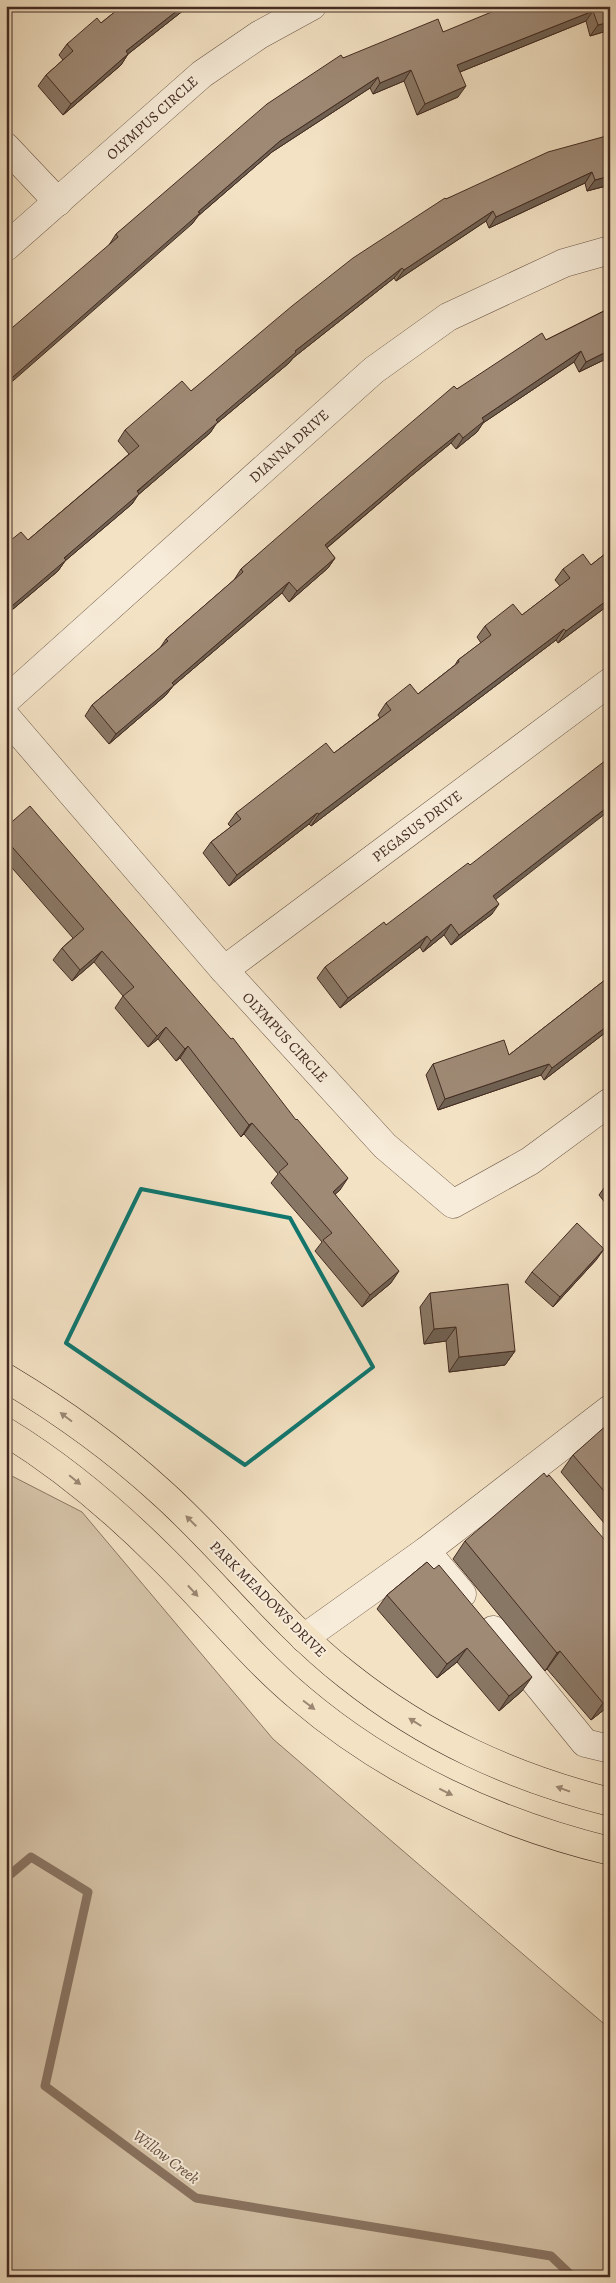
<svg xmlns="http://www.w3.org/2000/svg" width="616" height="2283" font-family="Alegreya,serif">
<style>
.green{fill:#d5c3a8;stroke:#8c7764}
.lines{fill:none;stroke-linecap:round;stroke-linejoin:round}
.stream{stroke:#897462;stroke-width:9}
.minor-casing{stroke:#6f594a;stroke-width:29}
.major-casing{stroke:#432b21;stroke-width:29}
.minor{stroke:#f7ecd9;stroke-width:28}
.major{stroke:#f3e2c4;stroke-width:28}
.wall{fill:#897765;stroke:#432b21}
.shaded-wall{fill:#6f6153;stroke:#432b21}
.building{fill:#9f8a76;stroke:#432b21}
.oneway{fill:#9b8672}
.marked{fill:none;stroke:#0f766e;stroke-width:4;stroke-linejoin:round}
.labels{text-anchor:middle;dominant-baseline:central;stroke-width:4;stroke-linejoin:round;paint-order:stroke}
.street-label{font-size:15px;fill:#432b21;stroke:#f7ecd9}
.water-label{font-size:16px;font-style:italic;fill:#664f41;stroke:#f7ecd9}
</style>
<rect width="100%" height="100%" fill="#f3e2c4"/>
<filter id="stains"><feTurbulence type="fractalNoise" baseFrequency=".004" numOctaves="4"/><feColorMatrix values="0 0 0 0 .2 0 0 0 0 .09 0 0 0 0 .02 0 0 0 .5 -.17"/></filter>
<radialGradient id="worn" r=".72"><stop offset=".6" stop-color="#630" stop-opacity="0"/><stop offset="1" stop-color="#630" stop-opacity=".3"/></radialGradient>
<path class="green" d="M6,1473L82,1512L273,1739L610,2029V2277H6Z"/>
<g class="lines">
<path class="stream" d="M6,1878L31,1857L88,1892L45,2086L196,2198L551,2256L573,2277"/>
<defs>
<g id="minor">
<path d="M6,147L58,202"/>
<path d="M6,247L202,74L259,35L312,6"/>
<path d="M6,700L374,370L448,317L564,263L610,250"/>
<path d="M6,717L224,970L385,1146L453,1204L530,1161L610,1102"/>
<path d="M224,970L610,682"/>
<path d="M426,1551L610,1409"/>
<path d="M493,1630L585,1743L610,1749"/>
<path d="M304,1638L426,1551L462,1594"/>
</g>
<g id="major">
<path d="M6,1378C61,1411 114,1449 161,1492C226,1550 278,1621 347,1675C426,1738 512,1777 610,1802"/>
<path d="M6,1432C63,1467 115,1511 162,1558C209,1604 250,1656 300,1698C388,1773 498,1824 610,1851"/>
</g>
</defs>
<use href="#minor" class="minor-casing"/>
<use href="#major" class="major-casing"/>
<use href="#minor" class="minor"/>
<use href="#major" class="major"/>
</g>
<g class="wall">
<path d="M122,6H189L128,54L121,65L63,115L38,86L46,75L63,60L59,55L67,44L101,23Z"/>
<path d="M610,6V30L590,36L586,21L460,72L458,97L417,115L404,81L373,94L370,88L272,152L198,216L192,224L109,245L116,234L343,58L443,32Z"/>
<path d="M610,135V185L587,191L585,183L489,228L486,221L396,281L394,278L293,358L289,363L216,424L210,433L138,495L132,504L65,561L58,571L6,615V544L28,540L129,454L118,441L125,430L191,391L446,199Z"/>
<path d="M610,308V357L579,372L574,362L483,423L477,432L456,449L451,443L411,476L327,548L335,558L328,568L289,602L282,593L173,686L166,695L109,744L85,716L92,705L160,648L166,639L234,580L241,569L457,389L546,340Z"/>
<path d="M610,550V604L558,643L556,640L311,826L309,824L229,886L203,853L211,842L231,827L228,824L236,813L334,753L380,718L378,715L386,703L418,694L455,665L458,660L481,643L477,637L485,626L522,615L560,586L555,580L563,569L591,565Z"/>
<path d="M6,827L340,1190L335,1194L391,1283L362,1307L315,1251L322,1242L271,1183L278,1174L244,1134L241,1137L180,1058L176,1061L158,1039L148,1047L115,1008L123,996L94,962L72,981L53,960L62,948L73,938L6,861Z"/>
<path d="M496,899L492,914L451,945L444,935L423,952L420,947L340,1008L317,978L325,967L386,925Z"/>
<path d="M610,976V1029L544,1080L541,1075L438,1110L426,1075L433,1064L509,1055Z"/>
<path d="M610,1182V1209L599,1195L606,1185Z"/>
<path d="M597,1259L553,1307L525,1282L532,1272Z"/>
<path d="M430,1293L515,1351L505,1365L449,1372L446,1341L424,1344L420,1307Z"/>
<path d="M610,1424V1530L561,1472L573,1455Z"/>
<path d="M465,1541L610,1546V1705L591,1720L547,1669L545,1671L453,1559Z"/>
<path d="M427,1562L522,1691L499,1711L457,1662L437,1678L377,1609L387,1595Z"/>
</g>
<g class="shaded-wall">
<path d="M183,6H189L118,62L126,51Z"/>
<path d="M593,11L586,21L450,76L457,65Z"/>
<path d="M610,22V30L590,36L598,25Z"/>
<path d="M128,54L121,65L63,115L71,104Z"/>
<path d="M411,70L404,81L373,94L380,83Z"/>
<path d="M378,77L370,88L272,152L198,216L192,224L6,387V383L198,212L280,141Z"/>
<path d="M466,86L458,97L417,115L425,104Z"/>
<path d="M592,172L585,183L489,228L496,217Z"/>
<path d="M610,176V185L587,191L595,180Z"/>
<path d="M493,211L486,221L396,281L404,270Z"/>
<path d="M402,268L394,278L293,358L289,363L216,424L210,433L138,495L132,504L65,561L58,571L6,615V611L216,420L295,351Z"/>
<path d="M610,350V357L579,372L586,362Z"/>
<path d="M581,351L574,362L483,423L477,432L456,449L463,438L482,418Z"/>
<path d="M459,433L451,443L411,476L317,556L325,545L419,465Z"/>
<path d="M335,558L328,568L289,602L297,591Z"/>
<path d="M289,582L282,593L173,686L166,695L109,744L116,734L172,683Z"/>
<path d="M610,598V604L558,643L566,631Z"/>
<path d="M564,629L556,640L311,826L319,814Z"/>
<path d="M610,805V810L486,907L493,896Z"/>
<path d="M317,813L309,824L229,886L237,875Z"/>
<path d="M499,904L492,914L451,945L459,935Z"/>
<path d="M451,924L444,935L423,952L431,941Z"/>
<path d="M427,936L420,947L340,1008L348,998Z"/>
<path d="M102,951L94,962L72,981L80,970Z"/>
<path d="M610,1024V1029L544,1080L552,1068Z"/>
<path d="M166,1027L158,1039L148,1047L157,1036Z"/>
<path d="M188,1046L180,1058L176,1061L185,1049Z"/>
<path d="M549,1064L541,1075L438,1110L445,1099Z"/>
<path d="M252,1123L244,1134L241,1137L249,1125Z"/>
<path d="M348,1178L340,1190L325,1203L333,1192Z"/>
<path d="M604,1249L597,1259L553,1307L560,1297Z"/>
<path d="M399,1271L391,1283L362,1307L370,1295Z"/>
<path d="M456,1327L446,1341L424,1344L434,1329Z"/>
<path d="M515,1351L505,1365L449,1372L459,1357Z"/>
<path d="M467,1648L457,1662L437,1678L447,1664Z"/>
<path d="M560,1651L547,1669L545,1671L557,1653Z"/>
<path d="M532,1677L522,1691L499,1711L509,1696Z"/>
<path d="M610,1697V1705L591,1720L603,1703Z"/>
</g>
<g class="building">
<path d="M122,6H183L126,51L128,54L71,104L46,75L73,51L67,44L97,18L101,23Z"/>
<path d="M506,6H610V22L598,25L593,11L457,65L466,86L425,104L411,70L380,83L378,77L280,141L198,212L200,213L6,383V333L118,237L116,234L267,104L341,55L343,58L438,19L443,32Z"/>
<path d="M610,135V176L595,180L592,172L496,217L493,211L404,270L402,268L295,351L296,352L216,420L218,422L137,491L139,494L64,558L66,560L6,611V559L8,557L6,555V544L21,532L28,540L139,446L125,430L182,381L191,391L292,306L353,258L445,198L446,199L548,152Z"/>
<path d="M610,308V350L586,362L581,351L482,418L484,421L463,438L459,433L419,465L325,545L335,558L297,591L289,582L172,683L174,685L116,734L92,705L168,641L166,639L243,572L241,569L319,501L454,386L457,389L542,333L546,340Z"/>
<path d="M610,550V598L566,631L564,629L319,814L317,813L237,875L211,842L241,819L236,813L326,743L334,753L391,710L386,703L410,684L418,694L459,662L458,660L491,635L485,626L513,604L522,615L570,578L563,569L583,554L591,565Z"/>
<path d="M610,757V805L493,896L499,904L459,935L451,924L431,941L427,936L348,998L325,967L384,922L386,925L468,863L470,865Z"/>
<path d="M30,806L231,1039L233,1038L296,1120L297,1119L348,1178L333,1192L399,1271L370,1295L323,1240L332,1233L279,1172L288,1164L252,1123L249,1125L188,1046L185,1049L166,1027L157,1036L123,996L134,987L102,951L80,970L62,948L84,929L6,840V827Z"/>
<path d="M610,976V1024L552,1068L549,1064L445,1099L433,1064L504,1040L509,1055Z"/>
<path d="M610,1182V1190L606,1185Z"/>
<path d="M577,1223L604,1249L560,1297L532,1272Z"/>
<path d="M508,1284L515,1351L459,1357L456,1327L434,1329L430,1293Z"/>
<path d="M609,1423L610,1424V1498L573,1455Z"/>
<path d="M544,1473L547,1477L549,1475L610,1546V1697L603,1703L560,1651L557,1653L465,1541Z"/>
<path d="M427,1562L434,1569L439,1565L532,1677L509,1696L467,1648L447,1664L387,1595Z"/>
</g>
<defs><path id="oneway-solid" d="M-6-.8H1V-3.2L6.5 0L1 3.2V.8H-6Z" transform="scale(1.25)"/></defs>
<g class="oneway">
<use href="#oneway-solid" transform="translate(66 1417) rotate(-143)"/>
<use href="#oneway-solid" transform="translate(75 1480) rotate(39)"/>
<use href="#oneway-solid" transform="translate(191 1521) rotate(-135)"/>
<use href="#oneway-solid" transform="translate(193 1591) rotate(47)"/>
<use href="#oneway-solid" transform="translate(309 1705) rotate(37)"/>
<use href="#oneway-solid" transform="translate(415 1722) rotate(-148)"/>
<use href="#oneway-solid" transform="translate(563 1789) rotate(-160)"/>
<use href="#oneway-solid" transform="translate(446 1792) rotate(26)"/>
</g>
<path class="marked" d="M141,1189L290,1218L373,1367L245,1465L66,1343Z"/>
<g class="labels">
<g class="street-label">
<text transform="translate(152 118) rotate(-42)">OLYMPUS CIRCLE</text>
<text transform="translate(289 446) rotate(-42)">DIANNA DRIVE</text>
<text transform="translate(417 826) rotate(-37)">PEGASUS DRIVE</text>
<text transform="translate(285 1037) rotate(47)">OLYMPUS CIRCLE</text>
<text transform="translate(268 1599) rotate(45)">PARK MEADOWS DRIVE</text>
</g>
<g class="water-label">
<text transform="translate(166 2157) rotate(37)">Willow Creek</text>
</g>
</g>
<rect width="616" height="2283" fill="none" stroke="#f3e2c4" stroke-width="25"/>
<rect x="8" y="8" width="601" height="2268" fill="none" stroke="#432b21" stroke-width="2.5"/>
<rect x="12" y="12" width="591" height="2258" fill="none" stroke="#432b21"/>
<rect width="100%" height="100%" filter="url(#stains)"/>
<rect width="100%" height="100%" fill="url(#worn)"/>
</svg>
